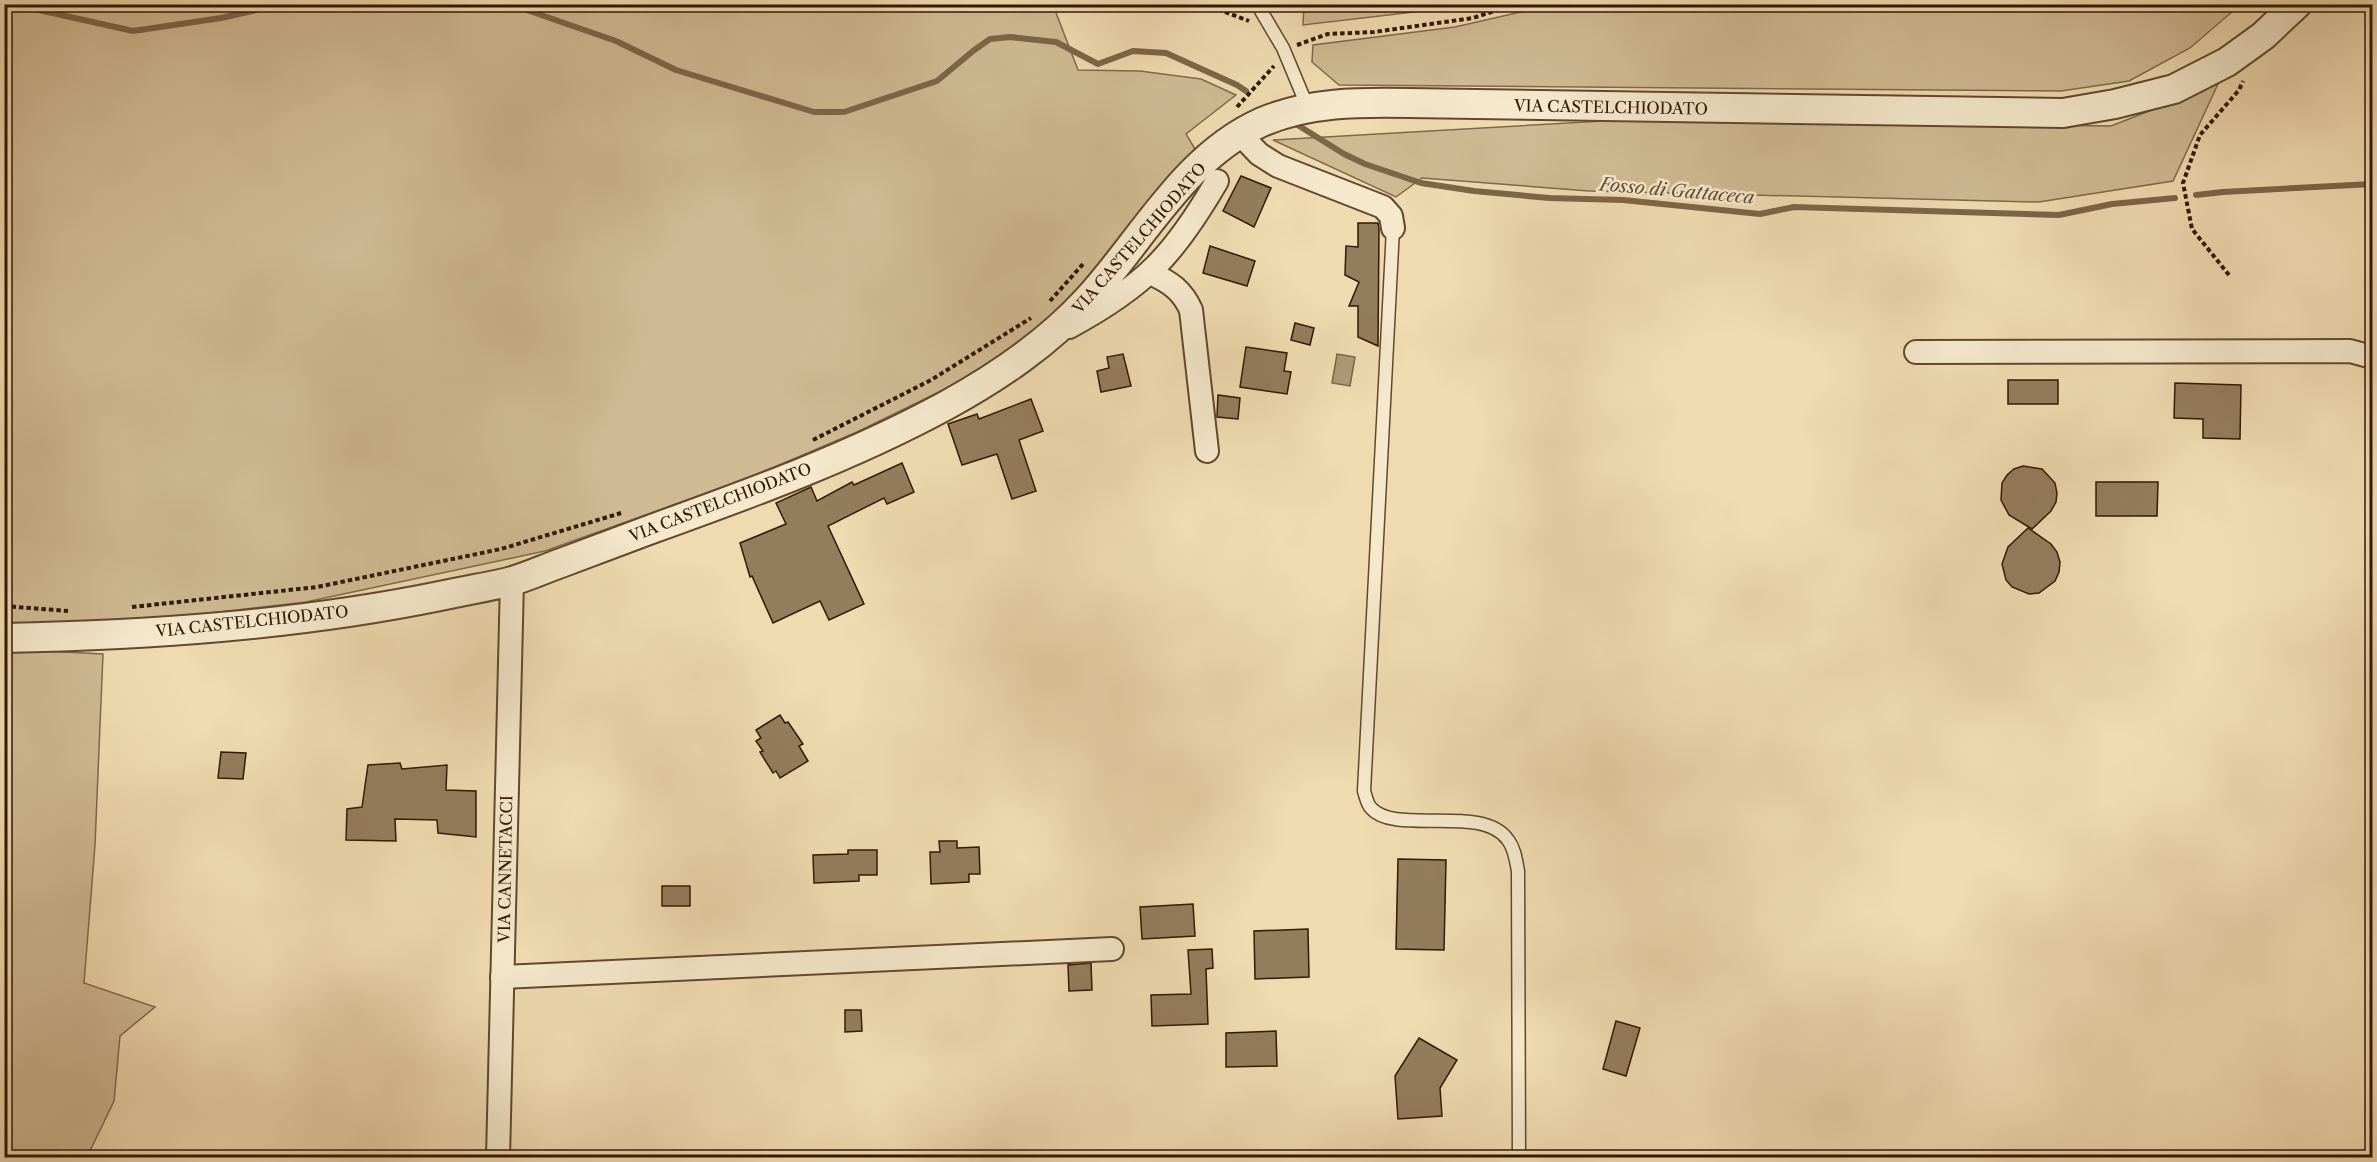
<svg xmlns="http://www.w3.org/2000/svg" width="2377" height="1162" font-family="'Libre Caslon Text',serif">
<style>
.green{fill:#cfba93;stroke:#80694b;stroke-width:1.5}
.water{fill:#af9976;stroke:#7c6548;stroke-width:1.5}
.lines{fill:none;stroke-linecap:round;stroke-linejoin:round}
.stream{stroke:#7c6548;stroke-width:6}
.building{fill:#947d5d;stroke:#301803;stroke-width:1.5}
.service-casing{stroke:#60492e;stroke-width:15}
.minor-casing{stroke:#60492e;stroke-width:26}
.tertiary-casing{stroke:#60492e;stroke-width:32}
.path{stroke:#301803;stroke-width:4;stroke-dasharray:4.5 3;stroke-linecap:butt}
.service{stroke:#f5e8cc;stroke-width:12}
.minor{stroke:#f5e8cc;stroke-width:22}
.tertiary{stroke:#f5e8cc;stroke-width:28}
.labels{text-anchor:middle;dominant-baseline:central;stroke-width:5;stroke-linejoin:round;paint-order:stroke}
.street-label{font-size:16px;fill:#301803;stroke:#f5e8cc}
.water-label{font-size:18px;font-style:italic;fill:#634c31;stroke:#f5e8cc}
</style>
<rect width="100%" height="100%" fill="#f0dbb1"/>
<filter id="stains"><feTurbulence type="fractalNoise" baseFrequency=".00333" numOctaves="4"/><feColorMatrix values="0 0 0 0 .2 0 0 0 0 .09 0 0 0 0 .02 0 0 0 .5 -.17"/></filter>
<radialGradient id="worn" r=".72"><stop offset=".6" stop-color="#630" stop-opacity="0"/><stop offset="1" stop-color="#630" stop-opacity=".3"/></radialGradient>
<g class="green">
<path d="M1555,4H2240V5L2190,48L2129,81L2061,91L1339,85L1312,62L1313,45L1455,27Z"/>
<path d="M5,5H1053L1078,70L1140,71L1201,79L1236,95L1186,134L1195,149L1078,294L1048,321L978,373L857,432L746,479L545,551L306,602L186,616L5,626Z"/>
<path d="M1304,5V4L1474,5L1303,25Z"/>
<path d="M2218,84L2173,181L2039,202L1589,191L1422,178L1396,197L1273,140L1621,120L2111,126Z"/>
<path d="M5,649L103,654L95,845L84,983L155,1007L120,1036L114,1101L87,1157L5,1158Z"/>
</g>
<path class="water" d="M1337,354L1355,357L1350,386L1332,383Z"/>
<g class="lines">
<g class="stream">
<path d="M12,4L133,31L221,18L283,4"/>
<path d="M468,4L521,8L616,41L676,70L814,112H844L937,81L973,51L990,39L1010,37L1056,42L1098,64L1133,51L1166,53L1237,85L1246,91"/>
<path d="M1296,124L1344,154L1365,164L1421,183L1474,191L1549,198L1623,200L1760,214L1794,207L2059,215L2112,204L2175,198"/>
<path d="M2196,195L2223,192L2372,184"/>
</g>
</g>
<g class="building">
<path d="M1241,176L1271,188L1254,227L1223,211Z"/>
<path d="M1358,223H1378L1379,229L1378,346L1358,337V306H1349L1359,282L1345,275L1346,246L1358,247Z"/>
<path d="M1210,246L1255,261L1247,286L1203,273Z"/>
<path d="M1295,323L1314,328L1310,345L1291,340Z"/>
<path d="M1246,347L1287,353L1284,371L1291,372L1287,394L1240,387Z"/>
<path d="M1123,354L1131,386L1101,392L1097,371L1109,368L1107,357Z"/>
<rect x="2008" y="380" width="50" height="24"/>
<path d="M2175,383L2241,385L2240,439L2203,438V419L2174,418Z"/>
<path d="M1218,395L1240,398L1238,419L1217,417Z"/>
<path d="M1031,399L1043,431L1019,440L1036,491L1012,499L997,454L962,465L948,424L977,414L979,419Z"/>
<path d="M902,463L914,492L887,504L884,498L828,526L864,604L829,620L820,601L773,623L752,576L750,577L740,543L786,524L776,503L811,487L817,501L852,482L854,485Z"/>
<path d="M2023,466L2042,469L2055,483L2057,493L2056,502L2051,511L2032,529L2009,515L2001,500L2002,483L2007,475L2014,469Z"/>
<path d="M2096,482H2158L2157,516H2096Z"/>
<path d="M2028,528L2051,544L2057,552L2060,562L2059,572L2055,581L2039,593L2029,594L2012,587L2006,580L2002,564L2008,547Z"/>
<path d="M780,715L785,723L788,722L803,744L799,746L808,761L780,778L776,771L773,773L760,752L763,751L756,741L761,738L756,730Z"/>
<path d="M221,752L246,753L243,779L218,778Z"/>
<path d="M400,763L402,769L447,765L446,790L476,791V837L438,833L437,820L395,819L396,841L346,840L347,809L362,807L368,765Z"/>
<path d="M939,841H957V848L979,847L980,874H969V882L931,884L930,852H940Z"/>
<path d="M848,850H877V875H859V881L814,883L813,855L848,854Z"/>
<path d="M1398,859L1446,860L1444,950L1396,949Z"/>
<rect x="662" y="886" width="28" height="20"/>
<path d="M1193,904L1195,936L1142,939L1140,907Z"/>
<path d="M1308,929L1309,977L1255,979L1254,931Z"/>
<path d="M1212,949L1213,968L1206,969L1208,1024L1152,1026L1151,995L1191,994L1188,950Z"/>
<path d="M1091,963L1092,990L1069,991L1068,965Z"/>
<path d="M845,1010H861L862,1031L845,1032Z"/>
<path d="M1616,1021L1640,1028L1626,1076L1603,1069Z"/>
<path d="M1276,1031L1277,1066L1226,1067V1033Z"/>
<path d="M1419,1038L1457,1060L1440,1088L1442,1116L1398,1119L1395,1076Z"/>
</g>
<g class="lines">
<defs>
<g id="service">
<path d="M1257,4L1283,48L1308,108"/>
<path d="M1393,228L1364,791C1366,797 1367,804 1371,808C1395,836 1483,803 1508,840C1515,849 1516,861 1518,871L1519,1158"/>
</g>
<g id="minor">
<path d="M1240,134L1259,154L1278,166L1383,207L1391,216L1393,228"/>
<path d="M1150,273C1170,282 1182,290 1191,310L1207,451"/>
<path d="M1069,327C1145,286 1174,255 1217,181"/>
<path d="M1916,352L2350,351L2372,357"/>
<path d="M502,977L1112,949"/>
<path d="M498,1158L512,581"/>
</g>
<path id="tertiary" d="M4,638C150,635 298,625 440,596C463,591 487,587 509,582C527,577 544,569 561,563C590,552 620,541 649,530C749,494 851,457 945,406C998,377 1047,344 1088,299C1143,239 1184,157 1262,122C1309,102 1359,102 1409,103L2063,113L2115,104L2174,89L2227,62L2263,36L2297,4"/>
</defs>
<use href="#service" class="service-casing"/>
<use href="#minor" class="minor-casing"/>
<use href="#tertiary" class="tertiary-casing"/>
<g class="path">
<path d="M1204,4L1249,21"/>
<path d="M1297,45L1328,34L1374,32L1473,18L1516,4"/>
<path d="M1237,107L1274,66"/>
<path d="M2229,275L2192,229L2183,183L2200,135L2239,90L2243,81"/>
<path d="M1050,301L1083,264"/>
<path d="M813,440L931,380L1031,318"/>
<path d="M4,606L68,611"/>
<path d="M132,607L317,587L501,549L621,513"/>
</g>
<use href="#service" class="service"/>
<use href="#minor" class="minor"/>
<use href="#tertiary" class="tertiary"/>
</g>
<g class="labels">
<g class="street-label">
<text transform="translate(1611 107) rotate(1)">VIA CASTELCHIODATO</text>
<text transform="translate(1139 238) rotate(-49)">VIA CASTELCHIODATO</text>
<text transform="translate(720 502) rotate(-21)">VIA CASTELCHIODATO</text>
<text transform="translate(252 621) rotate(-6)">VIA CASTELCHIODATO</text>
<text transform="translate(505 869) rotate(-89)">VIA CANNETACCI</text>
</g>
<g class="water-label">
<text transform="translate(1677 191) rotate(5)">Fosso di Gattaceca</text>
</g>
</g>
<rect width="2377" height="1162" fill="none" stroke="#f0dbb1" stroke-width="24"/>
<rect x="6" y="6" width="2365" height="1150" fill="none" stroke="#301803" stroke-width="3"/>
<rect x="12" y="12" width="2353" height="1138" fill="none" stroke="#301803" stroke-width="1.5"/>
<rect width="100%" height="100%" filter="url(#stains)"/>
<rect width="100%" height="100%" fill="url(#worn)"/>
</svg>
